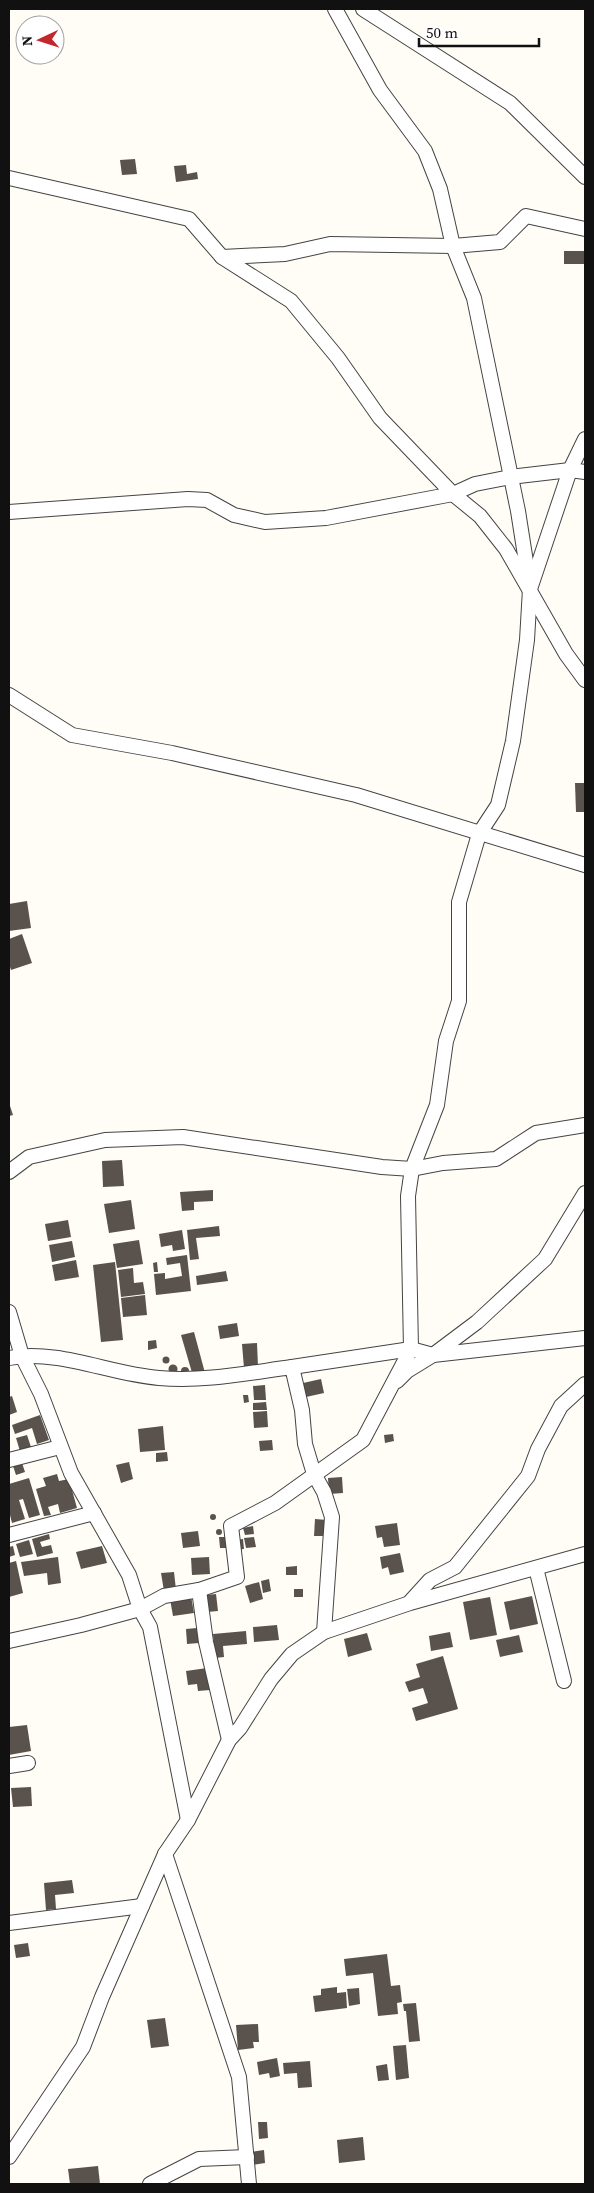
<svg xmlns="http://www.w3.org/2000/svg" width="594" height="2193" font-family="'Source Serif 4',serif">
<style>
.building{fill:#5a524d}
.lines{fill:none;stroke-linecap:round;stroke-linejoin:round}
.street-casing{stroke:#444;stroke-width:16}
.street{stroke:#fff;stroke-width:14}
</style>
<rect width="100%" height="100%" fill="#fffdf5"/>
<g class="building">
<path d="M135,159L137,174L122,175L120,160Z"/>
<path d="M186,165L187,174L197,172L198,179L176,182L174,166Z"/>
<rect x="564" y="251" width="21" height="13"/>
<path d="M575,783H585V812H576Z"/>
<path d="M27,901L31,928L9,931V904Z"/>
<path d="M22,934L32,963L11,970L9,964V939Z"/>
<path d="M9,1103L13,1115L9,1116Z"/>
<path d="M122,1160L124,1186L103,1187L102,1161Z"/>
<path d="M213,1190V1201L194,1202V1210L182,1211L180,1192Z"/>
<path d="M131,1200L135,1229L109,1233L104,1204Z"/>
<path d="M68,1220L71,1237L48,1241L45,1224Z"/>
<path d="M219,1226L220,1236L196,1238L199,1259L190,1260L187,1230Z"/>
<path d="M182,1230L185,1249L173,1251L172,1245L161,1247L159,1234Z"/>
<path d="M139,1240L143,1264L117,1268L113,1244Z"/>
<path d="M72,1241L75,1257L52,1262L49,1245Z"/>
<path d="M187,1255L191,1291L156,1295L154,1274L165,1273V1279L182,1276L180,1263L167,1265L166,1258Z"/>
<path d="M76,1260L79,1277L55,1281L52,1265Z"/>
<path d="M115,1262L123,1340L101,1342L93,1265Z"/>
<path d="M157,1262L158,1272H154L153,1263Z"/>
<path d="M133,1268L134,1283L143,1282L145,1294L121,1297L118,1270Z"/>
<path d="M226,1271L228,1281L197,1285L196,1276Z"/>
<path d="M145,1295L147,1315L123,1317L121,1298Z"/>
<path d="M237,1323L239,1336L220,1339L218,1326Z"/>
<path d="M194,1332L205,1373L193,1376L181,1335Z"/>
<path d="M156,1340L157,1348L148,1350V1341Z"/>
<path d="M257,1343L258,1367L244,1368L242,1344Z"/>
<circle cx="166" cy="1360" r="3.5"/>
<circle cx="173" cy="1369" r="4.5"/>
<circle cx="185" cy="1371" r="4"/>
<path d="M321,1379L324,1393L306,1397L303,1383Z"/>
<path d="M265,1385L266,1400H254L253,1386Z"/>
<path d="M243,1395H248L249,1402L244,1403Z"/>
<path d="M12,1396L17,1412L9,1415V1397Z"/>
<path d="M266,1402L267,1410H253V1403Z"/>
<path d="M267,1411L268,1427L254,1428L253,1412Z"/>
<path d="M40,1415L49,1440L37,1444L32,1428L15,1434L12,1425Z"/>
<path d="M163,1426L165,1450L140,1452L138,1429Z"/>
<path d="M393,1434L394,1441L385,1443L384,1435Z"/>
<path d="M27,1435L31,1447L20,1451L16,1438Z"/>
<path d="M272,1440L273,1450L260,1451L259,1441Z"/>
<path d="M167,1452L168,1461L156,1462V1453Z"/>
<path d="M129,1462L133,1479L121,1483L116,1465Z"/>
<path d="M22,1463L25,1472L16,1475L13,1466Z"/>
<path d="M57,1474L59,1481L69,1479L77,1508L60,1513L58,1504L48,1507L51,1515L44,1516L36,1489L46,1486L43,1478Z"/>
<path d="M342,1477L343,1493L329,1494L328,1478Z"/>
<path d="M29,1478L40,1515L29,1518L23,1499L19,1500L25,1519L12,1523L9,1511V1484Z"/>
<circle cx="213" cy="1517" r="3"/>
<path d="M315,1519L327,1520L326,1536H314Z"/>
<path d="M397,1523L400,1545L384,1547L382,1537L377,1538L375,1526Z"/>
<path d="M253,1526L254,1534L245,1535L243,1528Z"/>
<circle cx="219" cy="1532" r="3"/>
<path d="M198,1531L200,1546L183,1548L181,1533Z"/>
<path d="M49,1534L50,1539L40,1542L42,1547L51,1545L53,1553L37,1557L32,1539Z"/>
<path d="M219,1537H227L228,1548H220Z"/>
<path d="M254,1537L256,1547L246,1548L244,1538Z"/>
<path d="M243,1539L244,1549L235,1550L234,1540Z"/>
<path d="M29,1540L33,1554L20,1557L16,1544Z"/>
<path d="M13,1546L15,1555L9,1557V1547Z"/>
<path d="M102,1546L107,1563L81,1569L76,1552Z"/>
<path d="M400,1553L404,1572L390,1575L388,1567L382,1569L380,1557Z"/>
<path d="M58,1557L61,1583L48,1585L47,1573L24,1576L21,1562Z"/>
<path d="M209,1557L210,1574L192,1575L191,1558Z"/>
<path d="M16,1561L23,1593L9,1597V1563Z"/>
<path d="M297,1566V1575H286V1567Z"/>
<path d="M174,1572L176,1590L164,1591L161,1573Z"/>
<path d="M269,1579L271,1591L263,1593L261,1581Z"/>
<path d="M259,1582L263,1599L250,1603L245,1586Z"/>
<rect x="294" y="1589" width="9" height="8"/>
<path d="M216,1594L218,1611L207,1612L206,1595Z"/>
<path d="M191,1596L194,1613L173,1616L170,1599Z"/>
<path d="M532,1596L538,1624L510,1630L504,1602Z"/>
<path d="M490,1597L497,1635L470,1640L463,1602Z"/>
<path d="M277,1625L279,1640L254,1642L253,1627Z"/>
<path d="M197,1628L199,1643L187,1644L186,1629Z"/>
<path d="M246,1631L247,1644L223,1646L224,1657L215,1658L213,1634Z"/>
<path d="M450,1632L453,1647L431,1651L429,1636Z"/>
<path d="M367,1633L372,1650L348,1657L344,1639Z"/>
<path d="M519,1635L523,1652L500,1657L496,1640Z"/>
<path d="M443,1656L458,1709L416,1721L412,1708L428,1703L423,1688L409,1692L405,1682L420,1677L416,1664Z"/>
<path d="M207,1668L210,1690L198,1691L197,1684L188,1685L186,1671Z"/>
<path d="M27,1725L31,1751L9,1755V1727Z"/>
<path d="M31,1787L32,1806L13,1807L11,1788Z"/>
<path d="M72,1880L74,1893L55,1895L56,1909L46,1910L44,1883Z"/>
<path d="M28,1943L30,1956L16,1958L14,1945Z"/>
<path d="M387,1954L391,1986L400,1985L402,2002L397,2003L398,2014L378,2016L373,1973L346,1976L344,1959Z"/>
<path d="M337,1987V1993L346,1992L347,2008L315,2012L313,1996L321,1995V1989Z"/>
<path d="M359,1988L360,2004L349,2006L347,1989Z"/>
<path d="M416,2003L420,2041L409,2042L406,2011H404L403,2004Z"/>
<path d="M165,2018L169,2046L151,2048L147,2020Z"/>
<path d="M258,2024L259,2042H253L254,2048L238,2050L236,2025Z"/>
<path d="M406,2045L409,2078L396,2080L393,2046Z"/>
<path d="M277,2058L280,2076L270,2078L269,2073L259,2075L257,2062Z"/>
<path d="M310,2061L312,2087L298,2088L297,2073L284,2074L283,2063Z"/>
<path d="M387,2064L389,2080L378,2081L376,2066Z"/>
<path d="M258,2122H267L268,2138L259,2139Z"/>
<path d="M363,2137L365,2160L339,2163L337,2140Z"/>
<path d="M264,2150L265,2163L252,2165L250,2152Z"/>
<path d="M98,2166L100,2184H70L68,2169Z"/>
</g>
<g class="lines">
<defs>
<g id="street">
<path d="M335,9L380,90L425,151L440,189L453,246L474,298L518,511L529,581"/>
<path d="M363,9L510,103L585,177"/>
<path d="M9,178L189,219L222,257L291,301L338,358L380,418L453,494L480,516L506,549L566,654L585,680"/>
<path d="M222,257L285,254L330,244L453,246L500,242L526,216L585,229"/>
<path d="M9,512L188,499L207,500L234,515L265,522L326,518L453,494L475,484L510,477L570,470L585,472"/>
<path d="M9,695L72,735L172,753L356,795L585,865"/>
<path d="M9,1172L29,1157L105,1140L183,1137L382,1167L412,1169L443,1163L496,1159L536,1133L585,1125"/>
<path d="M9,1312L22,1356L41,1394L71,1473L129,1575L140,1609L150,1627L188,1820"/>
<path d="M9,1358C59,1349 109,1374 159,1378C204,1382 247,1373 292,1367L302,1410L305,1444L314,1474L324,1492L332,1517L324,1632"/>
<path d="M292,1367L411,1349L433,1355L585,1338"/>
<path d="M397,1381L407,1371L433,1355L477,1322L545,1259L585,1193"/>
<path d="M9,1460L60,1447"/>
<path d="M9,1535L94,1513"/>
<path d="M536,1568L564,1681"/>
<path d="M199,1590L206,1642L229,1740"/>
<path d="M410,1602L430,1580L455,1567L528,1476L538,1449L561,1406L585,1384"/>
<path d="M9,1641L81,1625L140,1609L164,1596L199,1590L237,1577L231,1526L275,1503L363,1440L411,1349L408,1196L412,1169L437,1105L446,1041L459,1001V902L479,834L498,805L513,741L527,640L530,589L570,470L585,439"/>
<path d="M9,1766L28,1763"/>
<path d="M165,1854L239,2077L249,2184"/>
<path d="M9,1923L142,1906"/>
<path d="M9,2157L83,2047L102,1997L165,1854L188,1820L229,1740L240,1728L271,1679L292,1654L324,1632L410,1603L585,1554"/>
<path d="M150,2184L199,2159L247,2157"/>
</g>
</defs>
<use href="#street" class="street-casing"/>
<use href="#street" class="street"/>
</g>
<rect width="594" height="2193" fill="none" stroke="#111111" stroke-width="20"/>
<g transform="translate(40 40) rotate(266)"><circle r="24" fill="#ffffff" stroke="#a0a0a0"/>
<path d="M0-4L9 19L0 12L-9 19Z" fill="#c4262e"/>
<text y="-8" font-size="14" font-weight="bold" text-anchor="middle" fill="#111111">N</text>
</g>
<path d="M419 38v8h120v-8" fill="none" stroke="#111111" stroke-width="2.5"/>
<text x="426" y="38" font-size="15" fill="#111111" stroke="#ffffff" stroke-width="4" paint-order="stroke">50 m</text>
</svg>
